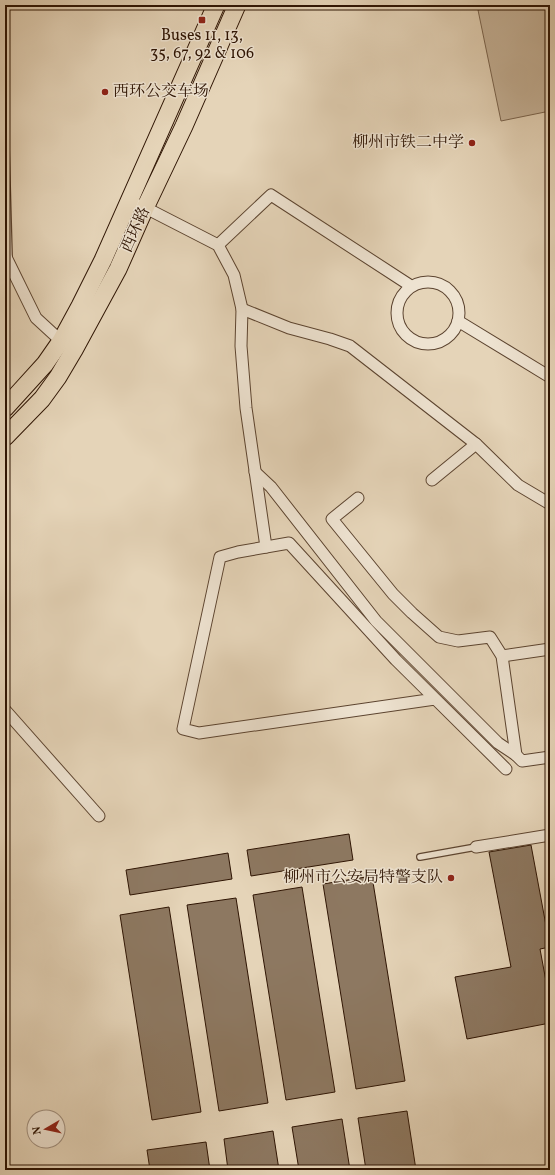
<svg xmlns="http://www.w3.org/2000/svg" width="555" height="1175" font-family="Vollkorn,'Noto Serif SC',serif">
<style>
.pitch{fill:#c6b399;stroke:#7a644e}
.building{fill:#8d7861;stroke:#2e1403}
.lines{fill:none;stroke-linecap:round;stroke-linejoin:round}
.lane-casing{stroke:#5c4430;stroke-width:8}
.street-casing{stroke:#5c4430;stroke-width:13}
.primary-casing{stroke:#2e1403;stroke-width:19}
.lane{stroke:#eee3d1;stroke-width:5.5}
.street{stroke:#eee3d1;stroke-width:11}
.primary{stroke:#e5d4b8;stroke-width:17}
.poi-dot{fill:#8f2418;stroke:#eee3d1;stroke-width:1.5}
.labels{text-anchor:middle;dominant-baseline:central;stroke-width:3;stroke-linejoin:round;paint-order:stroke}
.poi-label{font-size:16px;fill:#2e1403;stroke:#eee3d1;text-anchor:end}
.street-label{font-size:16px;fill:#2e1403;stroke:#eee3d1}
</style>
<rect width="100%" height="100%" fill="#e5d4b8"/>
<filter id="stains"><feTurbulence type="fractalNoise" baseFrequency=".005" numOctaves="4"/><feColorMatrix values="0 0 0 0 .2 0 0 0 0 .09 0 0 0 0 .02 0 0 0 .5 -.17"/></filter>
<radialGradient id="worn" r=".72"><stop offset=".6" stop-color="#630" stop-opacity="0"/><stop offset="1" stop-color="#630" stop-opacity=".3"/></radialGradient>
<path class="pitch" d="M498,5H550V111L501,121L478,10Z"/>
<g class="building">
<path d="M349,834L353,860L251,876L247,850Z"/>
<path d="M531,845L550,947L540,949L550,1003V1023L467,1039L455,977L511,967L489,852Z"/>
<path d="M228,853L232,879L130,895L126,870Z"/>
<path d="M372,876L405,1081L356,1089L323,884Z"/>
<path d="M302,887L335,1092L286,1100L253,895Z"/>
<path d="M236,898L268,1103L219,1111L187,905Z"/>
<path d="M169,907L201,1112L152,1120L120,915Z"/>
<path d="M407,1111L416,1170H366L358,1118Z"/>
<path d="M342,1119L350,1170H299L292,1127Z"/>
<path d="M273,1131L279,1170H228L224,1139Z"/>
<path d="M206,1142L210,1170H150L147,1150Z"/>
</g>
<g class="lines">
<defs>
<g id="lane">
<path d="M5,76L6,77L5,97"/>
<path d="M5,114L9,258"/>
<path d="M420,857L476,847"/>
</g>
<g id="street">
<path d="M140,205L218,245L234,275L242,309L241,346L246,408L266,547"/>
<path d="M218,245L271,195L411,286"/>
<path d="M5,255L36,318L61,341"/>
<circle cx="428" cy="313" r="31"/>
<path d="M242,309L289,328L330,339L350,346L476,444L518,485L550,504"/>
<path d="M458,321L550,377"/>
<path d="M255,472L271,487L376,621L498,743L516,755L522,761L550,757"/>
<path d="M432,480L476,444"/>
<path d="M358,498L332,519L393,594L412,613L439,637L458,641L490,637L502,656L516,755"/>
<path d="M502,656L550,649"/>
<path d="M435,699L199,733L183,729L220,557L238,552L289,543L396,660L506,769"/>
<path d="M5,710L99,816"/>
<path d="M476,847L550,835"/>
</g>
<g id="primary">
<path d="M5,408L45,364L61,341L80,306L103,260L216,5"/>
<path d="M5,437L42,399L58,377L74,350L118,269L145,208L184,126L237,5"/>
</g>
</defs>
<use href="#lane" class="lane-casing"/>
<use href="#street" class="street-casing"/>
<use href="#primary" class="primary-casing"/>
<use href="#lane" class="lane"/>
<use href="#street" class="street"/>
<use href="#primary" class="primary"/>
</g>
<g class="poi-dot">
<rect x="198" y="16" width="8" height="8" rx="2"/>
<circle cx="105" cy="92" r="4"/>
<circle cx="472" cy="143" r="4"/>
<circle cx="451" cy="878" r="4"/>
</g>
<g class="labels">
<g class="poi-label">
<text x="202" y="36" text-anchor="middle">Buses 11, 13,<tspan x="202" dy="18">35, 67, 92 &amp; 106</tspan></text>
<text x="113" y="92" text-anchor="start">西环公交车场</text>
<text x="464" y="143">柳州市铁二中学</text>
<text x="443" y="878">柳州市公安局特警支队</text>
</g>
<g class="street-label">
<text transform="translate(136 230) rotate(-66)">西环路</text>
</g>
</g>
<rect width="555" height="1175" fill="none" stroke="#e5d4b8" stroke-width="20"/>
<rect x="6" y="6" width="543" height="1163" fill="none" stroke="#2e1403" stroke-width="2"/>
<rect x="10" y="10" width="535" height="1155" fill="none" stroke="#2e1403"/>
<g transform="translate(46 1129) rotate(261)"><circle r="19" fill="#eee3d1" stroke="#a1907f"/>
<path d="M0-3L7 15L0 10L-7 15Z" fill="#8f2418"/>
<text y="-6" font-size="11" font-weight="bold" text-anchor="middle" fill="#2e1403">N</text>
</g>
<rect width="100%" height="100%" filter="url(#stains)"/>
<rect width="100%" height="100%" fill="url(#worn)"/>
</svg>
